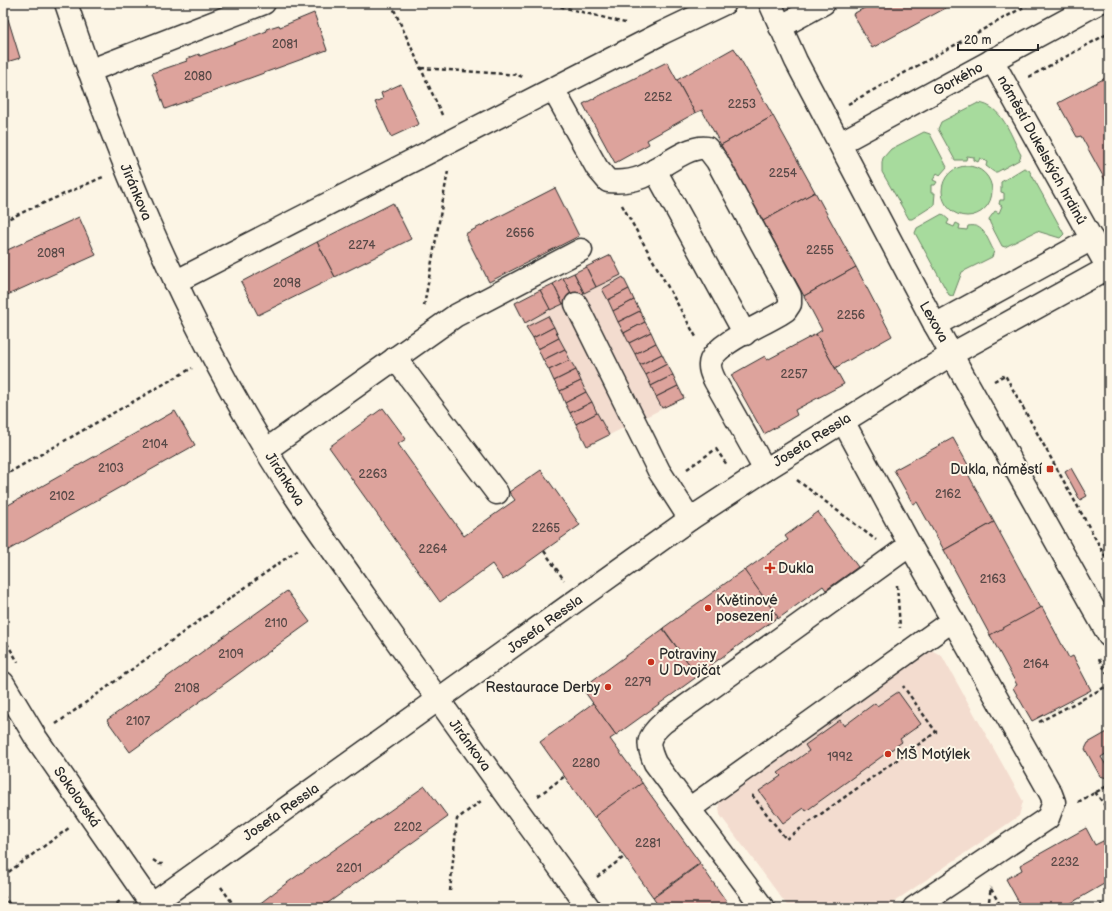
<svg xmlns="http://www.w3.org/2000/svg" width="1112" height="911" font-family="'Balsamiq Sans',sans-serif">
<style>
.built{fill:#f3dccf}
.green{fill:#a7db9d;stroke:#698364}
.building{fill:#dda39c;stroke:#2b2b2b}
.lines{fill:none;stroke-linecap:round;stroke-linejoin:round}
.minor-casing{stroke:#2b2b2b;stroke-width:25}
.path{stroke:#2b2b2b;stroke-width:2.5;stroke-dasharray:4 3;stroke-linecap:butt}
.minor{stroke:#fcf5e5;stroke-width:22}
.poi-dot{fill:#c8321e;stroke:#fcf5e5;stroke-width:1.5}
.labels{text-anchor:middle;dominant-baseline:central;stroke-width:4;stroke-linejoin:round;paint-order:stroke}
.number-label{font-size:12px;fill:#584947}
.street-label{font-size:14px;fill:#2b2b2b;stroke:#fcf5e5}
.poi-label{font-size:14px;fill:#2b2b2b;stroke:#fcf5e5;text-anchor:start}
</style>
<rect width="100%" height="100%" fill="#fcf5e5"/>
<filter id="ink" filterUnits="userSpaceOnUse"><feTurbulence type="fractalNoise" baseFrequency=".025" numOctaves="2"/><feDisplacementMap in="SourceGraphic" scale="8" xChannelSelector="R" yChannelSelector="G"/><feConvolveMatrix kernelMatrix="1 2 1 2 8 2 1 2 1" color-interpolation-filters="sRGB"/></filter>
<g filter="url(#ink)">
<g class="built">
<path d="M611,255L684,398L587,446L515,303Z"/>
<path d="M926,647L942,656L1023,801L1019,816L885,908H789L720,815L718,798Z"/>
</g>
<g class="green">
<path d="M978,103C1002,105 1011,136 1021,155L1019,160L997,172H994L986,166L987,162L980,158L978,162L974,160V157L967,156L966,160H955L938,129L941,122Z"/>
<path d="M924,132L930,134L947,167L940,175L937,173L933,180L937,182L935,185H931V193H935L934,205L912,219H909L882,172V162L883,158L891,149Z"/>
<circle cx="967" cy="191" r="25"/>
<path d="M1024,168L1029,170L1064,234L1060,238L1037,231L1005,247L1002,246L990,223L989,219L995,211L999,213L1002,206L999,204L1000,200H1004V193L1001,192V182Z"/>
<path d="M942,214L949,220L947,224L954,227L956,223L960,225L959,229L967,230L968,226C984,223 987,239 994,251L992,257L962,272L953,296L949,295L915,233L917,228Z"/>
</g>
<g class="building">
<path d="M874,3H955L872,48L853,14Z"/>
<path d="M314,13L327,50L165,109L152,73L187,61L186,59L199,54L200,56L267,31L266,29L279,25L280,27Z"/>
<path d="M8,19L20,58L3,63V20Z"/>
<path d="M734,48L773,116L721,145L702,110L695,113L677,80Z"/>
<path d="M667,62L695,113L647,140L649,144L615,163L583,104Z"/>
<path d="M1109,76V187L1081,136L1077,137L1058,103Z"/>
<path d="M401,84L419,124L391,137L375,102L383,99L381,93Z"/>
<path d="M773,116L815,192L763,221L721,145Z"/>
<path d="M555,188L579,236L489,282L465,234Z"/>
<path d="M815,192L856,267L804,296L763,221Z"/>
<path d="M393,203L411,239L335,277L317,242Z"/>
<path d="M79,217L96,255L3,297V252Z"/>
<path d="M317,242L335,277L258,315L241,282Z"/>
<path d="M611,255L621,275L596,287L586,267Z"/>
<path d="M586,267L596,287L584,293L574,273Z"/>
<path d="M856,267L892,336L835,368L816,334L822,330L804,296Z"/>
<path d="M574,273L584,293L574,299L563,278Z"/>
<path d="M623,277L629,289L608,300L602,289Z"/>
<path d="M563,278L574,299L563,304L553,284Z"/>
<path d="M553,284L563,304L550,310L540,290Z"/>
<path d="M629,289L634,300L613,311L608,300Z"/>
<path d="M540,290L550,309L525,323L515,303Z"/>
<path d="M634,300L640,311L618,322L613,311Z"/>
<path d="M640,311L645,322L624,333L618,322Z"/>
<path d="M548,316L554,327L533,338L526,327Z"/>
<path d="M645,322L651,332L629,343L624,333Z"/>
<path d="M554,327L559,338L538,349L533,338Z"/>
<path d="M651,332L656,343L635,354L629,343Z"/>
<path d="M816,334L844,384L795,410L797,415L764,434L731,375L765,356L767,360Z"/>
<path d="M559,338L565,349L543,360L538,349Z"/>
<path d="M656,343L662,354L640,365L635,354Z"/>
<path d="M565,349L570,360L549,370L543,360Z"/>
<path d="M662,354L667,364L646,375L640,365Z"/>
<path d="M570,360L576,370L554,381L549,370Z"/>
<path d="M667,364L673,375L651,386L646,375Z"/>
<path d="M576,370L581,381L560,391L554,381Z"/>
<path d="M673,375L678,386L656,397L651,386Z"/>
<path d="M581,381L586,392L565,403L560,391Z"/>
<path d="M678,386L684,398L662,408L656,397Z"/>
<path d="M586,392L592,402L570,413L565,403Z"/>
<path d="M592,402L597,413L576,424L570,413Z"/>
<path d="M383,408L406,439L398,444L464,536L515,500L509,492L541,470L580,525L503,580L492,564L440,602L329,447Z"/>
<path d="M175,411L195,445L3,553V508Z"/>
<path d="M597,413L609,435L587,446L576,424Z"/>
<path d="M953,438L972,472L968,474L994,522L944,550L917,502L913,504L894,470Z"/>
<path d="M1071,468L1087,496L1080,500L1065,472Z"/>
<path d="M818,512L858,567L826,590L823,586L778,619L744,571L788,540L785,536Z"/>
<path d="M994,522L1042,610L991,637L944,550Z"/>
<path d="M744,570L778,617L697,675L663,628Z"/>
<path d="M287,591L310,622L130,752L107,720Z"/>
<path d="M1042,607L1069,658L1073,656L1091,690L1032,721L1013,688L1017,685L990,635Z"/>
<path d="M663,629L698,676L616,735L582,688Z"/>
<path d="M898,692L921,724L900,739L902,742L806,811L804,808L783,823L759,791L781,776L778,773L809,751L805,745L840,720L844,726L875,703L877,706Z"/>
<path d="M593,703L616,735L610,739L643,784L594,818L540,742Z"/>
<path d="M1109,731V752L1101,757L1106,765L1109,763V777L1107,778L1100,776L1085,749L1088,743Z"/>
<path d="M642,783L700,863L653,897L595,816Z"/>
<path d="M425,786L448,817L321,908H254L284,885Z"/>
<path d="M1086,828L1095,845L1109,838V881L1066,906L1067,908H1022L1006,879L1022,870L1020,865Z"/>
<path d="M700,864L731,908H660L653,898Z"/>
</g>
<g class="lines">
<defs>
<g id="minor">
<path d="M66,3C116,154 176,300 258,437C290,492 328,543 364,595C438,700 513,804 589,908"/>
<path d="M770,3L796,61L935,325L1109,636"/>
<path d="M780,27L824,3"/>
<path d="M992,60L1109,270"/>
<path d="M89,71L264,3"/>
<path d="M553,89L597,168L608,181C619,182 632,181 642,177C661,169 687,145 707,148L717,161L790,296V304L786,310C768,323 719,341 711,360C708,367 712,375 715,381L765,470"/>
<path d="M840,143L1098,3"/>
<path d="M655,170L745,334"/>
<path d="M175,282L662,33L725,3"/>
<path d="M576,304L659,471L690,519"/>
<path d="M935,325L1092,239"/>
<path d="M395,358L497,493"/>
<path d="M843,421L910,545L1051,794L1054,802L1048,818L914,908"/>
<path d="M266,450L455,316L581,250"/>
<path d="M3,683L36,738L154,908"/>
<path d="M689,809L953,620"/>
<path d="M147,908L690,519L765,470L952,354L1108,268"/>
<path d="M763,908L655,763C646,743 647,737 664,722L910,545"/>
</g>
</defs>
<use href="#minor" class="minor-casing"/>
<g class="path">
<path d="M391,3L443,117"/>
<path d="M547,3L625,23"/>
<path d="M421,68L518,75L522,77"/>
<path d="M1029,77L1109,33"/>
<path d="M848,104L1031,3"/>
<path d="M622,205L696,337"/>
<path d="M3,221L103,177"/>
<path d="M424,306L448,171"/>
<path d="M994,381L1005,375L1109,563"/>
<path d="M687,469L716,449L727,465"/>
<path d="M3,476L192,368"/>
<path d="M797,480L876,540"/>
<path d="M544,551L564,580"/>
<path d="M897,585L900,628"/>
<path d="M3,637L18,662"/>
<path d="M1099,659L1109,677"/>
<path d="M1039,722L1109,685"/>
<path d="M56,724L300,548"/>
<path d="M1095,792L1109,811"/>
<path d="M752,795L786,839L936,732L903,686"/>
<path d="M538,796L565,776"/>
<path d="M1078,802L1109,785"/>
<path d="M153,860L159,864H164"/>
<path d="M3,876L69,828"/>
<path d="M597,877L624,857"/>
<path d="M221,887L236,908"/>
<path d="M991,889L1002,908"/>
<path d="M450,891L457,819L481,801"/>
<path d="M3,895L12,908"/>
<path d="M111,908L120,901"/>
<path d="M988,908L991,887"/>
<path d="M1094,908L1102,904"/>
</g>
<use href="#minor" class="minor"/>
</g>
</g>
<g class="poi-dot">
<rect x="1046" y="465" width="8" height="8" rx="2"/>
<path d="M768 562h4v4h4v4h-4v4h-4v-4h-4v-4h4z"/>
<circle cx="708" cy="608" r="4"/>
<circle cx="651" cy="662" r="4"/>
<circle cx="608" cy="687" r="4"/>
<circle cx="888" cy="754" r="4"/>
</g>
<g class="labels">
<g class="number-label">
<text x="285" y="44">2081</text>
<text x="198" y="76">2080</text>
<text x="658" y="97">2252</text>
<text x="742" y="104">2253</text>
<text x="783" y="173">2254</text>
<text x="520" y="233">2656</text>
<text x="362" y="245">2274</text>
<text x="820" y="250">2255</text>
<text x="51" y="253">2089</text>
<text x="287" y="283">2098</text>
<text x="851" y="315">2256</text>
<text x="794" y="374">2257</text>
<text x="155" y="444">2104</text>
<text x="111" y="468">2103</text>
<text x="373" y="474">2263</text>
<text x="948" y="494">2162</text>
<text x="62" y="496">2102</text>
<text x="546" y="528">2265</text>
<text x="433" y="549">2264</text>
<text x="993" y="579">2163</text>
<text x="276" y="623">2110</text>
<text x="231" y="654">2109</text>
<text x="1036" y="664">2164</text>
<text x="638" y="682">2279</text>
<text x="187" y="688">2108</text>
<text x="138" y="721">2107</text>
<text x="840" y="757">1992</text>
<text x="586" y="763">2280</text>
<text x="408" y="827">2202</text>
<text x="648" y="843">2281</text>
<text x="1065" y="862">2232</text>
<text x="349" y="868">2201</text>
</g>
<g class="street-label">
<text transform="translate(958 79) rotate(-29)">Gorkého</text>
<text transform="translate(1042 150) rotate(61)">náměstí Dukelských hrdinů</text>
<text transform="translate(136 192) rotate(67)">Jiránkova</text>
<text transform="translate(934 322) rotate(61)">Lexova</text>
<text transform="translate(812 440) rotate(-32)">Josefa Ressla</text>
<text transform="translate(285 479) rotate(57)">Jiránkova</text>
<text transform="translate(545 624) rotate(-36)">Josefa Ressla</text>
<text transform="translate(470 745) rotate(54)">Jiránkova</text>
<text transform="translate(77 797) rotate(55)">Sokolovská</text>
<text transform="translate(281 812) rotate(-35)">Josefa Ressla</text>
</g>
<g class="poi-label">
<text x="1042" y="469" text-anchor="end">Dukla, náměstí</text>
<text x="778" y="568">Dukla</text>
<text x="716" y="600">Květinové<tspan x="716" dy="16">posezení</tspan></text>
<text x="659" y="654">Potraviny<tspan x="659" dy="16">U Dvojčat</tspan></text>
<text x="600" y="687" text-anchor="end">Restaurace Derby</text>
<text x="896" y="754">MŠ Motýlek</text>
</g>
</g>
<rect width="1112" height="911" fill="none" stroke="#fcf5e5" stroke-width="16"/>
<rect x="8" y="8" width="1096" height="895" fill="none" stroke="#2b2b2b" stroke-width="1.5" filter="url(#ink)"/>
<path d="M958 44v6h80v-6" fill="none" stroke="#2b2b2b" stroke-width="2"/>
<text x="964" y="44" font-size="12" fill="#2b2b2b" stroke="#fcf5e5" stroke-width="3" paint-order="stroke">20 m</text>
</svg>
